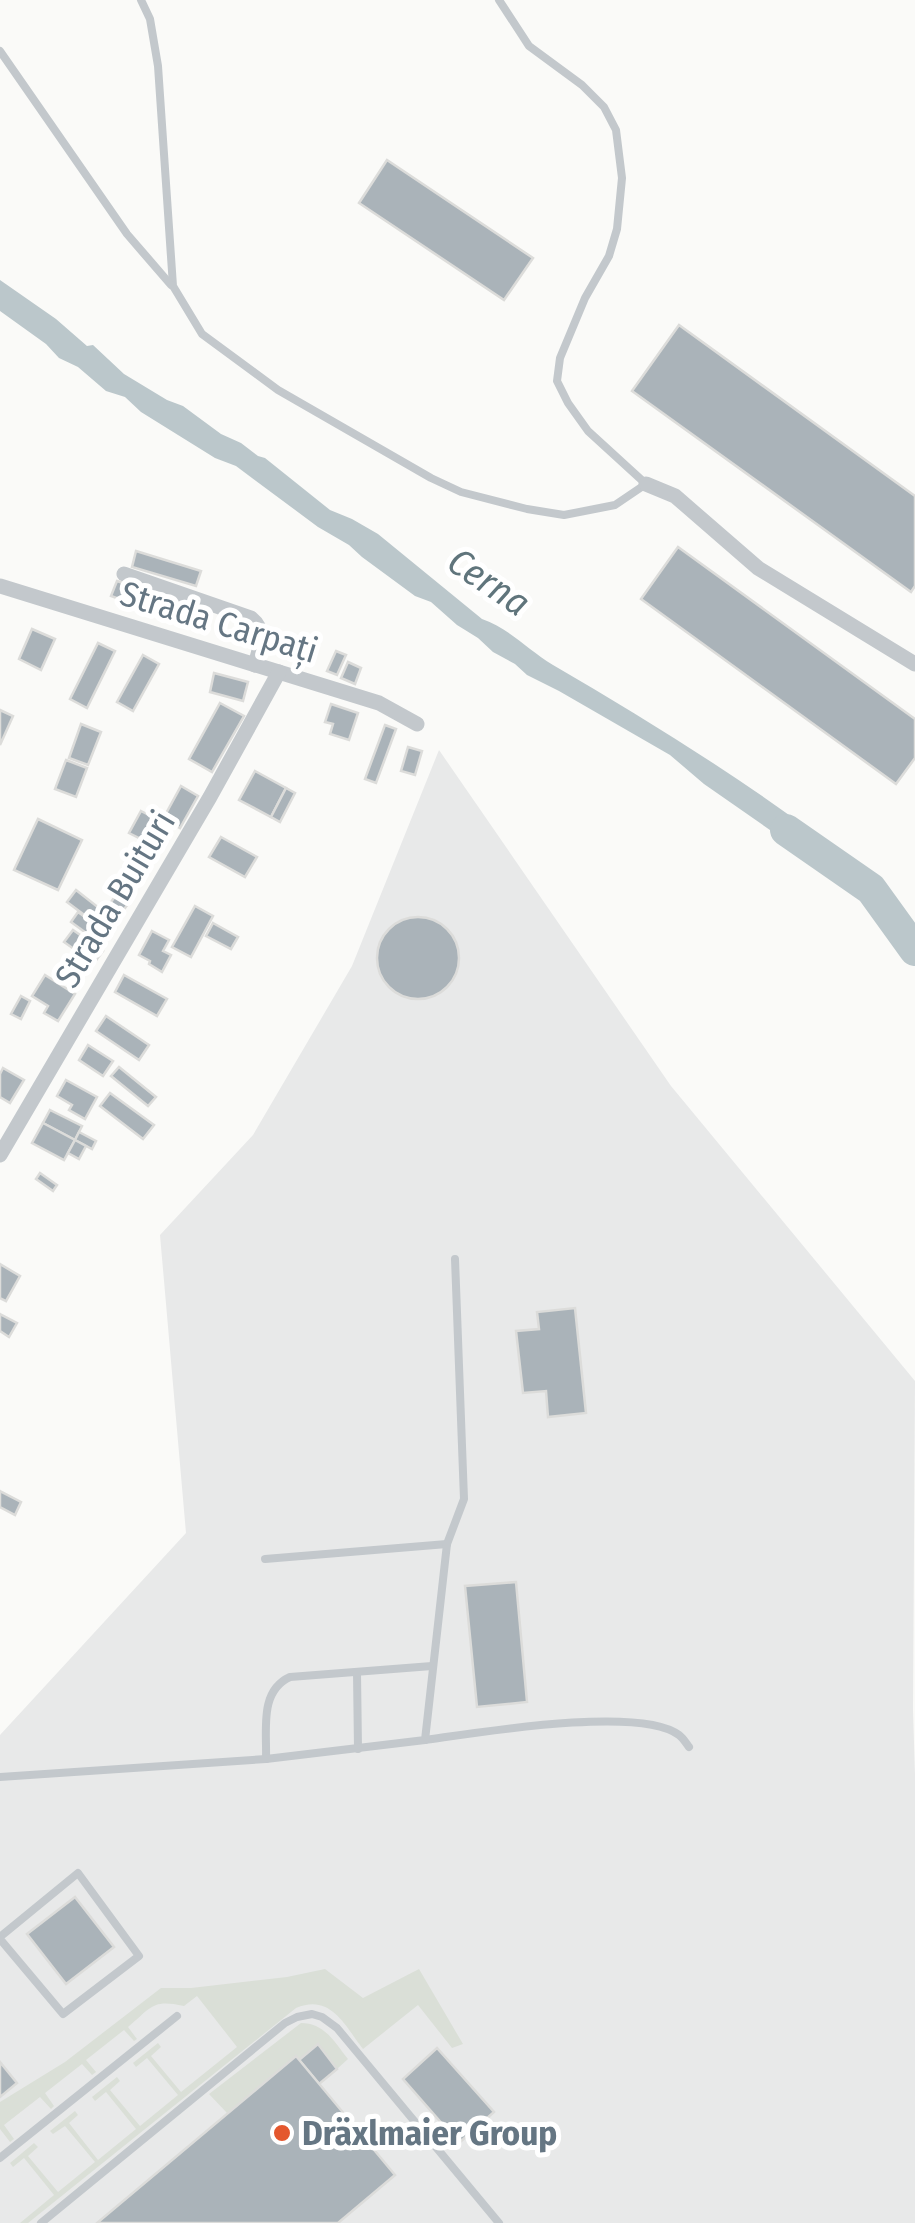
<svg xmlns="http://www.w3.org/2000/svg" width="915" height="2223" font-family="'Fira Sans Condensed',sans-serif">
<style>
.built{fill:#e8e9e9}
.green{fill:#dadfd7}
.water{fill:#bbc7cb}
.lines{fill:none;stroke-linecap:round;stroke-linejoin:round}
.river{stroke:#bbc7cb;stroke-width:32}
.building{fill:#aab3b9;stroke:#dcdcda;stroke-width:2.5}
.service{stroke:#c3c8cc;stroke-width:8}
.minor{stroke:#c3c8cc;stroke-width:15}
.poi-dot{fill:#e4572e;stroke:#fff;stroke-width:4}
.labels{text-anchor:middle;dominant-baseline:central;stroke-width:10;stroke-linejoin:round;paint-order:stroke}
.street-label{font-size:35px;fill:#657683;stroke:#fff}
.poi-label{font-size:35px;font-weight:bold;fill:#657683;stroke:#fff;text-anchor:start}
.water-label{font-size:38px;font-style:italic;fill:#60757c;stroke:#fff}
</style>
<rect width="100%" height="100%" fill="#fafaf8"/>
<path class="built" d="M439,750L671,1086L915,1381L913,1710L915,1775V2223H0V1735L186,1533L160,1235L253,1135L352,966Z"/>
<g class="green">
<path d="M325,1969L363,1998L419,1969L463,2044L452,2048L418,2005L363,2049C345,2026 331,1993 296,2008L28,2223H20L54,2195L24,2158L13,2167L10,2163L34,2143L38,2147L28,2156L58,2192L95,2162L65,2126L53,2134L50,2131L75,2111L78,2115L69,2123L98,2160L136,2129L106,2092L95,2101L92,2097L117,2077L120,2081L110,2090L140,2126L178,2095L147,2058L136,2067L133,2063L158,2043L161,2047L151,2056L181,2092L237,2047L197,1996L184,2006C152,1999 152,2007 128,2027L137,2039L134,2041L124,2030L86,2060L96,2072L92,2075L82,2064L45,2093L54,2106L51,2109L40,2097L4,2125L14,2139L10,2142L0,2129V2102L65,2062L161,1988H191L287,1977Z"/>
<path d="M301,2023C325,2023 335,2043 348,2059L337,2069L317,2044L299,2060L295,2057L227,2113L209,2094Z"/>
</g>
<path class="water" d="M0,280L56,319L87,346L93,345L124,374L167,400L183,406L221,434L241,443L258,456L265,458L330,510L352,519L378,534L482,619C510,629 528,650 553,665C649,721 743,779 831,846L816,862L704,784L670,755L559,691L527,675L515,664L493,652L478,638L457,625L431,602L415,596L362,557L349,545L318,527L236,466L215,458L141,412L125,397L106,391L78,367L59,358L46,344L0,311Z"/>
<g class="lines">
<path class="river" d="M786,830L871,889L915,950"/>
</g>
<g class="building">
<path d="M387,160L533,258L504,300L359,203Z"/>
<path d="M679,325L915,496V586L911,592L632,391Z"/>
<path d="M678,547L915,719V758L896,784L641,599Z"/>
<path d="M136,551L201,571L196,586L132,567Z"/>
<path d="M117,581L150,592L144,608L111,596Z"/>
<path d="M158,594L187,604L181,623L151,612Z"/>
<path d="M32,629L55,639L41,670L19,659Z"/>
<path d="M98,643L115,651L87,708L70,699Z"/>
<path d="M336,651L346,655L337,675L327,671Z"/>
<path d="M143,655L159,664L133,711L117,702Z"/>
<path d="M348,662L361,668L355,684L341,678Z"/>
<path d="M214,673L248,682L243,701L210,692Z"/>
<path d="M220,703L244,716L212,772L189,759Z"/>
<path d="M331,704L358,713L349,740L330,734L333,724L325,722Z"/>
<path d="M0,710L13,716L0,745Z"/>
<path d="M81,724L101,732L88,765L69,758Z"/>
<path d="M385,725L396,729L376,783L365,779Z"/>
<path d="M408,747L422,751L415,775L401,771Z"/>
<path d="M66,760L87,768L76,797L55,789Z"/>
<path d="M255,771L286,788L271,817L239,800Z"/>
<path d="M181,786L198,796L180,828L163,819Z"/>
<path d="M286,788L295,793L280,822L271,817Z"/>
<path d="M141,811L172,827L161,849L129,833Z"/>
<path d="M38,819L82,840L58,890L14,870Z"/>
<path d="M221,837L257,857L245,877L209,857Z"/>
<path d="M76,890L104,912L116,895L128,904L107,932L67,902Z"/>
<path d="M195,906L213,916L191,957L172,947Z"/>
<path d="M78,912L100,928L93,938L71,922Z"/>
<circle cx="418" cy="958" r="41"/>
<path d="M213,923L238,937L231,949L206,936Z"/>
<path d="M73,930L103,951L94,963L84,956L81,961L71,954L74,949L64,942Z"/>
<path d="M152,931L169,940L163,951L171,955L162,972L149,964L150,961L139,955Z"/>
<path d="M45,975L75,994L58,1021L44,1013L48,1006L32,996Z"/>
<path d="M124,975L167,999L157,1016L115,992Z"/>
<path d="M21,996L30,1001L21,1019L11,1014Z"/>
<path d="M106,1016L149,1045L139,1060L96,1031Z"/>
<path d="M88,1045L113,1061L103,1076L79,1060Z"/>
<path d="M119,1067L156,1097L148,1106L111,1076Z"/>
<path d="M3,1068L24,1080L10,1103L0,1097V1074Z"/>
<path d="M66,1080L97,1097L85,1119L69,1110L72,1105L57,1096Z"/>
<path d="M110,1093L154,1125L143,1139L100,1106Z"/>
<path d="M50,1110L82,1126L75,1140L43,1123Z"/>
<path d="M43,1123L75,1140L64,1160L32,1143Z"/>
<path d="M79,1132L96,1141L92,1149L75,1140Z"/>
<path d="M75,1140L86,1146L79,1159L68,1153Z"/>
<path d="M40,1173L57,1185L53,1191L36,1179Z"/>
<path d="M0,1264L20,1276L6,1301L0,1298Z"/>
<path d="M575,1308L586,1413L548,1417L546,1391L523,1393L516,1331L539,1329L537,1312Z"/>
<path d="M0,1314L17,1323L9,1337L0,1331Z"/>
<path d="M0,1491L21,1502L15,1515L0,1507Z"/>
<path d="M516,1582L527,1702L477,1707L465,1586Z"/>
<path d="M75,1897L114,1947L66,1984L27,1934Z"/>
<path d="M318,2044L337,2069L319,2084L299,2060Z"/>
<path d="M437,2048L494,2112L459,2143L403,2079Z"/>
<path d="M296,2056L395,2175L338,2223H97Z"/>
<path d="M0,2062L17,2083L0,2097Z"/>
</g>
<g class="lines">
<g class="service">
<path d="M141,0L150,19L158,66L173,286L202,334L278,390L431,478L461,492L527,509L564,515L615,505L646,484L588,431L568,403L557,381L560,358L585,298L609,256L617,229L622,178L616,130L604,107L582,85L529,46L499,0"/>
<path d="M0,51L127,234L171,285"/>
<path d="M265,1559L447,1544"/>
<path d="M357,1673L358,1749"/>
<path d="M425,1740C476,1733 640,1705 679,1735C683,1738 686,1743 689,1747"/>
<path d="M266,1759C267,1730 259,1691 290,1677L432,1666"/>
<path d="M0,1777L266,1759L425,1740L447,1544L464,1499L455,1259"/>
<path d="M0,1937L78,1873L139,1956L63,2014L0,1939"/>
<path d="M0,2158L177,2016"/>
<path d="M41,2223L285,2023L297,2017L312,2014L322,2017L337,2028L499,2223"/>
</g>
<g class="minor">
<path d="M646,484L675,496L758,568L915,664"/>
<path d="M124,574L251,618C267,631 260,647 255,665"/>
<path d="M0,586L379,703L417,724"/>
<path d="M0,1155L210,797L279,672"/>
</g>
</g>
<circle class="poi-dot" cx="282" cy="2133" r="10"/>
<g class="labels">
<g class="street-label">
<text transform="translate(219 622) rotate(17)">Strada Carpați</text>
<text transform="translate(115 899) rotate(-59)">Strada Buituri</text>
</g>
<g class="poi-label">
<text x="302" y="2133">Dräxlmaier Group</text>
</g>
<g class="water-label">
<text transform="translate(489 582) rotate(34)">Cerna</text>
</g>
</g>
</svg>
